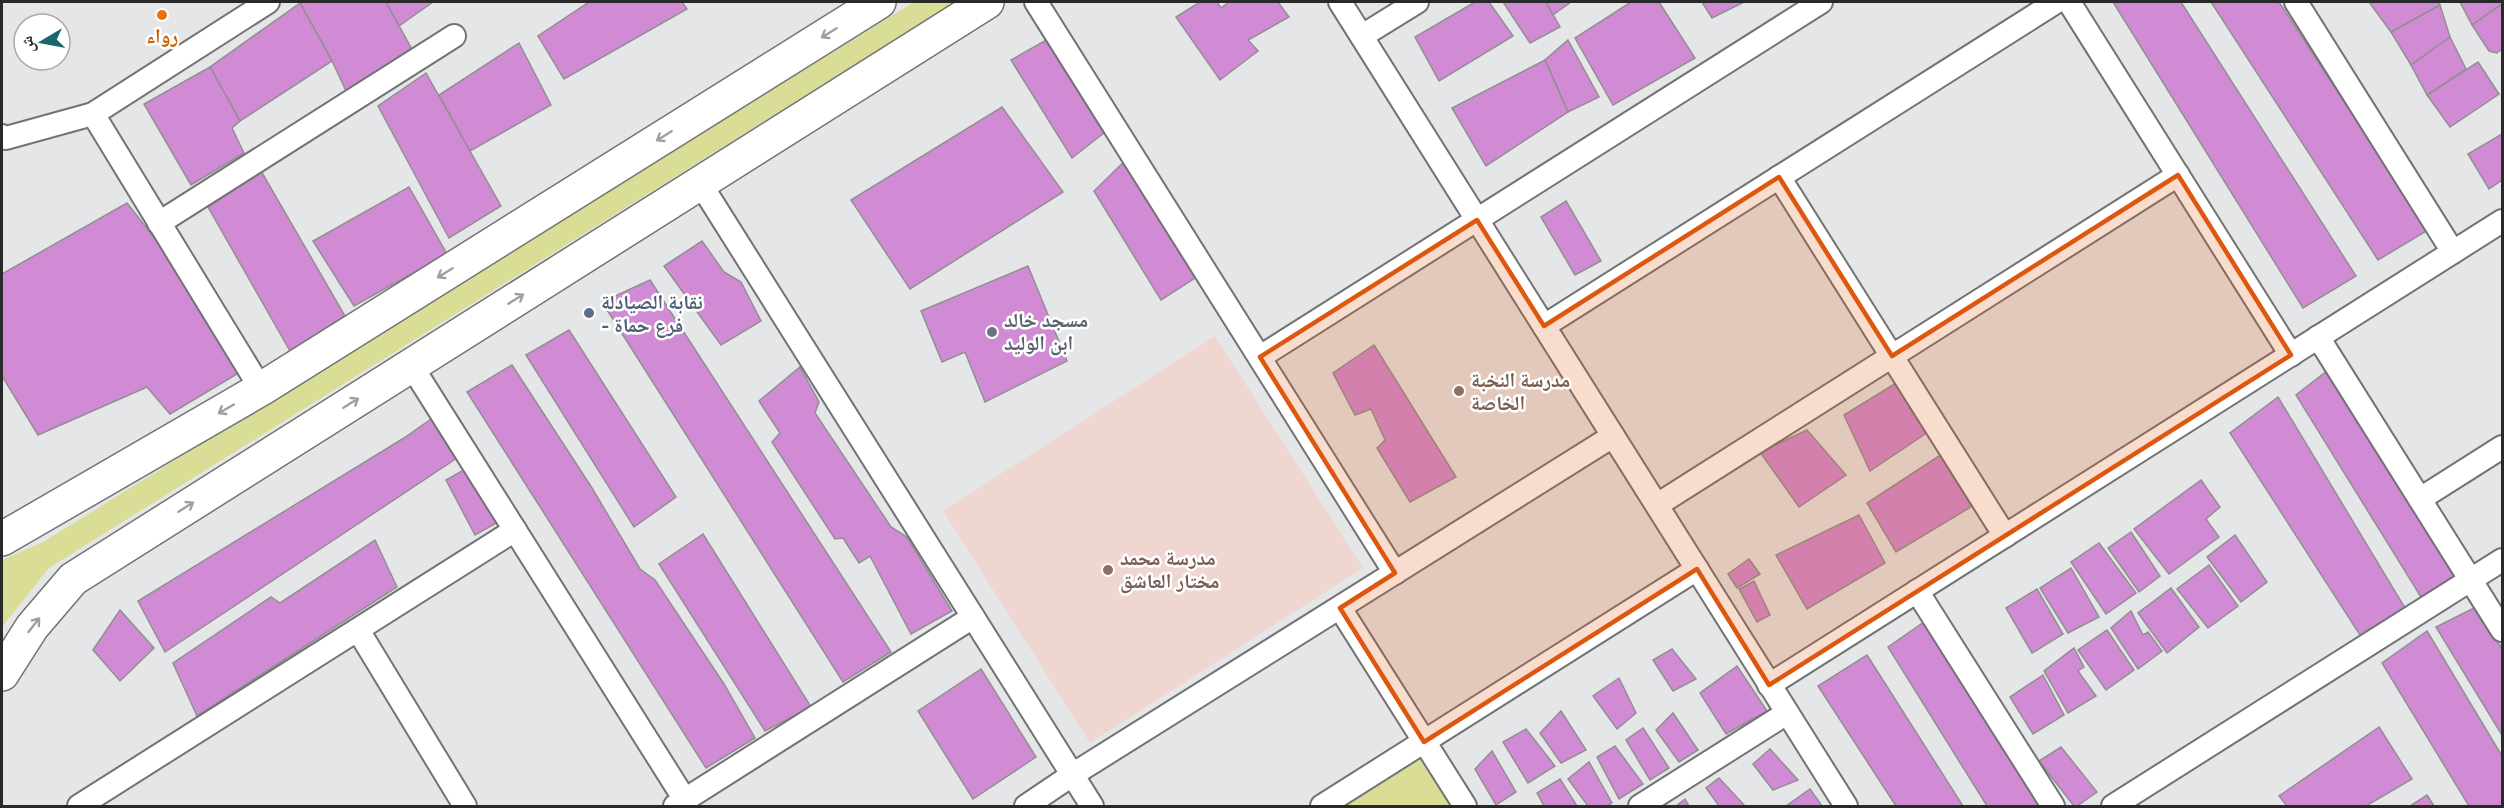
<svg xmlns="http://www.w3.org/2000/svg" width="2504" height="808" font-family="'Space Grotesk','Noto Naskh Arabic',sans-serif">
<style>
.education{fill:#f0d6d1}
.green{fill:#dadd95}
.building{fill:#d18bd4;stroke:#918f91;stroke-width:1.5}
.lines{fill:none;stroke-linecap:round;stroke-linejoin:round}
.minor-casing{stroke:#727374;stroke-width:26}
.primary-casing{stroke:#727374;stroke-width:36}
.minor{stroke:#fff;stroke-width:22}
.primary{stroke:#fff;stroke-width:33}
.oneway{stroke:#9f9f9f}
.marked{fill:#de570e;fill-opacity:0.2;stroke:#de570e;stroke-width:4.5;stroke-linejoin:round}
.food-dot{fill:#e8710a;stroke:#fff;stroke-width:2}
.service-dot{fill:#5c6f8a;stroke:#fff;stroke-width:2}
.worship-dot{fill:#6b7280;stroke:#fff;stroke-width:2}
.education-dot{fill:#8d6e63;stroke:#fff;stroke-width:2}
.labels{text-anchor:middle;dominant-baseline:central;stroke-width:5;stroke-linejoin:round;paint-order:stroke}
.food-label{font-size:20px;font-weight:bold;fill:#c56008;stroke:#fff}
.service-label{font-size:20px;font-weight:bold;fill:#4e5e75;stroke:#fff;text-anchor:start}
.worship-label{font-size:20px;font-weight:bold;fill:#5b616d;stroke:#fff;text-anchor:start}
.education-label{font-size:20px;font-weight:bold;fill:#785e54;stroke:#fff;text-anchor:start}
</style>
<rect width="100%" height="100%" fill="#e5e6e8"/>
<path class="education" d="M1215,336L1363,568L1090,743L943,511Z"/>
<g class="green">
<path d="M914,2H955L49,568L2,627V560L43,542Z"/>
<path d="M1424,742L1465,806H1322Z"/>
</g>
<g class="building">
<path d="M303,2H386L414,53L348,95L332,61L300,3Z"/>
<path d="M386,2H433L399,26Z"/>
<path d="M589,2H682L687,9L564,79L538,36Z"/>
<path d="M1200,2H1217L1221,8L1229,2H1278L1289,17L1248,40L1258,51L1220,80L1176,17Z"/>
<path d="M1475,2H1489L1513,36L1439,81L1415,37Z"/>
<path d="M1503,2H1546L1560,27L1530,43Z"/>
<path d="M1546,2H1571L1553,15Z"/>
<path d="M1631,2H1659L1695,58L1613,105L1575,38Z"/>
<path d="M1702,2H1744L1712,18Z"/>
<path d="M2113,2H2181L2356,276L2303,308Z"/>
<path d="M2211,2H2279L2428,230L2378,260Z"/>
<path d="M2369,2H2438L2440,5L2391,32Z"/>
<path d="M2460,2H2502V4L2472,25Z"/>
<path d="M300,3L332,61L240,121L210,67Z"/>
<path d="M2502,4V49L2497,53L2489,51L2472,25Z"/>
<path d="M2440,5L2450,37L2411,65L2391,32Z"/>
<path d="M1057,34L1114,125L1072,158L1011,60Z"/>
<path d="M2450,37L2466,69L2427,95L2411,65Z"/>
<path d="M1568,40L1599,97L1568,112L1545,60Z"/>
<path d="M519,43L551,105L470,151L439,95Z"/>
<path d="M1545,60L1568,112L1486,166L1452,108Z"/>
<path d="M2478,62L2499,94L2450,127L2427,95Z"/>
<path d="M210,67L240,121L232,128L244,153L191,185L144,104Z"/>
<path d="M426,73L501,206L449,238L378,106Z"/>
<path d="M1002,107L1063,192L910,289L851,200Z"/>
<path d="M2502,134V180L2489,189L2468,154Z"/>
<path d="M1132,154L1206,271L1161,300L1094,191Z"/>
<path d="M261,171L345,316L290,351L208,207Z"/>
<path d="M409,187L447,254L354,306L313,241Z"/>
<path d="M1566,201L1601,261L1575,275L1541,217Z"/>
<path d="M127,203L174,263L242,371L170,414L147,387L38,435L2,376V274Z"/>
<path d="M702,241L724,272L741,282L761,321L721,345L664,266Z"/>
<path d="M1028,266L1067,361L985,402L965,352L942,362L921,311Z"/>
<path d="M650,280L891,652L843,682L602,302Z"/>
<path d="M569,330L676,497L634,527L526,355Z"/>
<path d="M1374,345L1456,477L1410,502L1377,448L1385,440L1371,409L1355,415L1333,373Z"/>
<path d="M512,365L592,488L640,569L655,580L724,684L755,738L706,768L467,392Z"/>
<path d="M800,367L819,402L815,413L891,527L907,537L952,611L911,634L870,556L859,563L843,538L835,539L772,442L780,433L759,401Z"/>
<path d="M2328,370L2455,576L2421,597L2296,395Z"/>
<path d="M1896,383L1928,432L1870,471L1844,415Z"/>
<path d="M2278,397L2405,608L2360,635L2230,433Z"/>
<path d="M441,412L466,452L165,652L138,601L404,438Z"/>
<path d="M1807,430L1846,475L1799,507L1760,452Z"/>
<path d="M1942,454L1974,505L1896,552L1867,503Z"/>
<path d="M474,464L507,517L475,535L446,480Z"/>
<path d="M2201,480L2220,507L2206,519L2219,537L2169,574L2134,529Z"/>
<path d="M1859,515L1885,563L1807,609L1776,555Z"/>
<path d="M2131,532L2160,576L2139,592L2108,548Z"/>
<path d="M703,534L811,707L765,731L659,564Z"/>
<path d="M2235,535L2267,582L2241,602L2207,557Z"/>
<path d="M375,540L397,587L197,716L173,663L271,597L280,603Z"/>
<path d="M2099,543L2136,593L2106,614L2071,562Z"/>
<path d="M1749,559L1760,574L1737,588L1728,574Z"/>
<path d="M2209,565L2238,606L2208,628L2177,589Z"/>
<path d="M2071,568L2099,617L2068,633L2040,588Z"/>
<path d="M1754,581L1770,615L1757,622L1739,589Z"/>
<path d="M2171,588L2199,627L2167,653L2138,613Z"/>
<path d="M2037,589L2063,634L2032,653L2006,608Z"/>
<path d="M2476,607L2502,649V735L2436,627Z"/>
<path d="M120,610L154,648L120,681L93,650Z"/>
<path d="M2131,611L2143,635L2148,632L2162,651L2138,669L2111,628Z"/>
<path d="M1924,622L2040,806H1987L1888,647Z"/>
<path d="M2107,630L2134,670L2106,690L2078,650Z"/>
<path d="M2427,631L2502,756V806H2469L2382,663Z"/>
<path d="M2074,648L2084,667L2078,671L2096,696L2068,713L2044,671Z"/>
<path d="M1672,649L1696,679L1673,691L1653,660Z"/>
<path d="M1867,655L1963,806H1896L1818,686Z"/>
<path d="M1737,666L1767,711L1726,734L1700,693Z"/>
<path d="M981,669L1036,757L973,799L918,711Z"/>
<path d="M2043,675L2064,715L2033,734L2010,697Z"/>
<path d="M1619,678L1636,713L1617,729L1593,696Z"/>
<path d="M1561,711L1586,750L1561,763L1540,733Z"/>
<path d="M1673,713L1698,750L1679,762L1656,730Z"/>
<path d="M2379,727L2412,779L2366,806H2287L2279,796Z"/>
<path d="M1643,728L1669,768L1650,780L1626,740Z"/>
<path d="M1526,729L1555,766L1528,783L1503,742Z"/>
<path d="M1615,746L1643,784L1619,799L1597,757Z"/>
<path d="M2061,747L2097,792L2077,806H2074L2039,761Z"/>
<path d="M1770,749L1798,780L1773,790L1753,764Z"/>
<path d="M1492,751L1516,792L1496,805L1475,769Z"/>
<path d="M1589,762L1612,803L1607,806H1588L1568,779Z"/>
<path d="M1719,778L1745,806H1719L1706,788Z"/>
<path d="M1560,779L1577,806H1544L1537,793Z"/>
<path d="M1810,789L1822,806H1786Z"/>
<path d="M2427,795L2434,806H2410Z"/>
<path d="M1685,799L1689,806H1676Z"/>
</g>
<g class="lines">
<defs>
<g id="minor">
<path d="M1036,2L1395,573"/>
<path d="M1340,2L1846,806"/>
<path d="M2069,2L2291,355"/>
<path d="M2296,2L2453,252"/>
<path d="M1362,36L1417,2"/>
<path d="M93,114L261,389"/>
<path d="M2,136L6,138L93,114L268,2"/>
<path d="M1779,177L2005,536"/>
<path d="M700,183L1092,806"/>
<path d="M159,223L454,36"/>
<path d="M1544,326L2056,2"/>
<path d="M2318,337L2502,630"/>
<path d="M1260,357L1821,2"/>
<path d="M411,365L685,800"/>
<path d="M2420,499L2502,447"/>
<path d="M1657,505L2178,175"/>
<path d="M1917,591L2053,806"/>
<path d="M1340,608L1465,806"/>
<path d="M358,630L465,806"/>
<path d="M1769,685L2502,221"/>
<path d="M79,806L515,530"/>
<path d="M675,806L973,617"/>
<path d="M1026,806L1072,775L1613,436"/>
<path d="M1322,806L1697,569"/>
<path d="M1640,806L1787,713"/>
<path d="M2113,806L2502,560"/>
</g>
<g id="primary">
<path d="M2,539L261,389L879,2"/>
<path d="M2,674L32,627L73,579L987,2"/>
</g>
</defs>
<use href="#minor" class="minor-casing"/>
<use href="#primary" class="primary-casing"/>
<use href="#minor" class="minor"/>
<use href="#primary" class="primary"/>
</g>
<defs><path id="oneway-shaft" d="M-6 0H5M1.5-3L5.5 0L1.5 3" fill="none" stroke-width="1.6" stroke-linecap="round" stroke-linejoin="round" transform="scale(1.5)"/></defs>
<g class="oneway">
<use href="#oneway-shaft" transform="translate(829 33) rotate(148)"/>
<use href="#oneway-shaft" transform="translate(664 136) rotate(148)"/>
<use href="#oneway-shaft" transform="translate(445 273) rotate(148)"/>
<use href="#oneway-shaft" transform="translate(516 299) rotate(-32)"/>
<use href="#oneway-shaft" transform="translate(351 403) rotate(-32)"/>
<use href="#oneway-shaft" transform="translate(226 409) rotate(150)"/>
<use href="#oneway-shaft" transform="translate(186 507) rotate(-32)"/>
<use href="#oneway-shaft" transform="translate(34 625) rotate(-52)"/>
</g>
<path class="marked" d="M2178,175L2291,355L1769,685L1697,569L1424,742L1340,608L1395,573L1260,357L1477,220L1544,326L1779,177L1892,356Z"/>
<circle class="food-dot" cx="162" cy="15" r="6"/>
<circle class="service-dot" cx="589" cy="313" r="6"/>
<circle class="worship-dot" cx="992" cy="332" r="6"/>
<g class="education-dot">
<circle cx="1459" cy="391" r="6"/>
<circle cx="1108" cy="570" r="6"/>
</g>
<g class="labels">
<g class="food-label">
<text x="162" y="36">رواء</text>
</g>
<g class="service-label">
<text x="601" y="302">نقابة الصيادلة<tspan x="601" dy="23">- فرع حماة</tspan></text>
</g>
<g class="worship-label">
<text x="1004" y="320">مسجد خالد<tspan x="1004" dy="23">ابن الوليد</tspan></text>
</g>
<g class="education-label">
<text x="1471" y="380">مدرسة النخبة<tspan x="1471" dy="23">الخاصة</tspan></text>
<text x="1120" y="558">مدرسة محمد<tspan x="1120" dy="23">مختار العاشق</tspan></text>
</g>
</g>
<rect width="2504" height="808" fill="none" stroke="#29292a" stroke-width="6"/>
<g transform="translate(42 42) rotate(260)"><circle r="28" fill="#ffffff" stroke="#a9a9aa" stroke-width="1.5"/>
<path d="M0-4.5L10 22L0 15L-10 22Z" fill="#19676b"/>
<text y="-9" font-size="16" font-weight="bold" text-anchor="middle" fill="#29292a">ش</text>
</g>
</svg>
